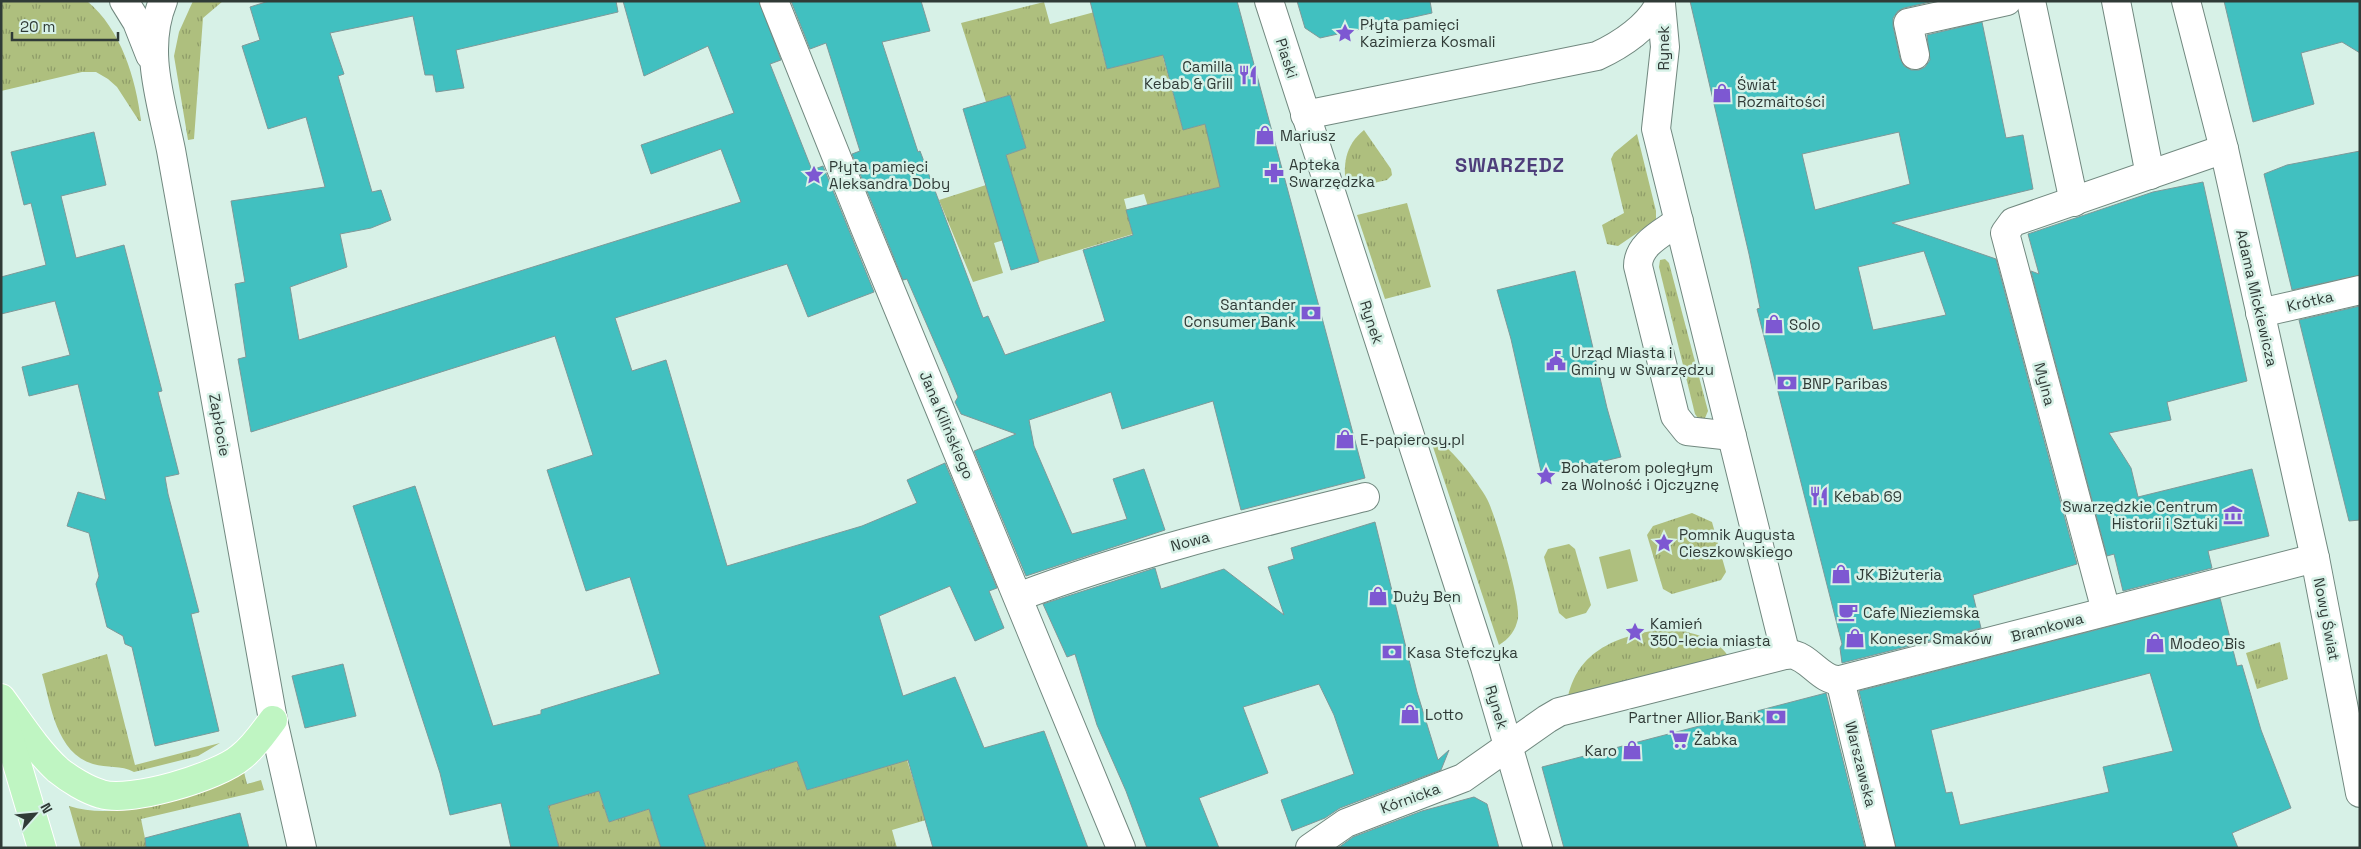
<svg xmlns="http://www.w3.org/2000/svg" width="2361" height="849" font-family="'Space Grotesk',sans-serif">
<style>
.grass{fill:url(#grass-tufts);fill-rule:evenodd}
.garden{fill:#aebf7e}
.building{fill:#41c0c0;stroke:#7e9999;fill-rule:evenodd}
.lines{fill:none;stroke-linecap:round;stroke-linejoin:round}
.minor-casing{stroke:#71887f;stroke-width:30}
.major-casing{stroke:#fff;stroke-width:30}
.minor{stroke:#fff;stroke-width:28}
.major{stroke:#bff5c2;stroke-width:28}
.labels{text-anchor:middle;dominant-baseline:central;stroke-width:5;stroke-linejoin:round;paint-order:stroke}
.poi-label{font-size:15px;fill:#303b37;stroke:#d7f1e7;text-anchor:start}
.street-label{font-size:15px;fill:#303b37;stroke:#d7f1e7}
.district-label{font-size:20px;font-weight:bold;letter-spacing:1px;fill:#4e3e7b;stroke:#d7f1e7}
</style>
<defs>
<pattern id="grass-tufts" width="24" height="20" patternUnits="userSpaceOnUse" patternTransform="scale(1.25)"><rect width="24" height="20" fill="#aebf7e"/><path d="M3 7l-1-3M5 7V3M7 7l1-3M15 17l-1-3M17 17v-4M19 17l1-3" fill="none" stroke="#8e9c68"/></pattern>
</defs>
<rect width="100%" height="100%" fill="#d7f1e7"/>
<g class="grass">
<path d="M1,1H87C121,29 136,79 141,121H139L117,87L108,79L96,72H82L1,91Z"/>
<path d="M193,1H223L203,18L194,139L188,140L174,56L179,32Z"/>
<path d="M1161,1L1163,57L1183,130L1205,124L1235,183L1184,196L1149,210L1144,194L1124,199L1133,234L1039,262L1030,232L994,243L1003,273L973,282L939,200L986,185L987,190L1014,182L1006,155L1026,148L1010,95L986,102L961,23L1044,2L1050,24L1128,3ZM1126,40L1131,63L1107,69L1101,47Z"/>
<path d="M1364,130L1391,169L1392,175L1387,180L1347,189C1342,166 1345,145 1364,130Z"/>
<path d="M1637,134L1656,211V220L1618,246L1607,244L1602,225L1624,213L1611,159L1614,153Z"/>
<path d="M1407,203L1431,287L1385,299L1357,215Z"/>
<path d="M1665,259L1669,263L1708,411L1705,418H1698L1695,414L1659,267L1660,260Z"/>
<path d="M1430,438C1446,439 1479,484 1487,499C1496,516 1520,600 1518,618C1516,630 1509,639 1499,645Z"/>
<path d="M1692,513L1712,522L1726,572L1721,580L1672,594L1663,589L1647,535L1653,526Z"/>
<path d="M1569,544L1575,549L1591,605L1586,613L1566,619L1559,613L1544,557L1548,549Z"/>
<path d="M1670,628C1691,633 1716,637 1728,656L1568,697C1579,646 1625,634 1670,628Z"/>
<path d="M2280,642L2288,679L2257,689L2246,653Z"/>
<path d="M107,654L135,765L220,743L198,756L134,772C121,765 107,768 93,764C56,753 51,705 42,674Z"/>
<path d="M907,760L926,820L892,830L897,848H706L688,795L797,761L807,790Z"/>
<path d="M539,768L599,791L609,822L649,809L661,848H559Z"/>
<path d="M244,772L247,784L261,780L264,790L141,819L147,848H81L69,806C122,823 194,792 244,772Z"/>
</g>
<path class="garden" d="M1630,549L1638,581L1607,589L1599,557Z"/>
<g class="building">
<path d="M269,1H616L618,12L456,50L464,88L436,92L433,75H425L413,16L330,33L344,74L338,76L372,192L381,190L391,220L371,228L340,234L347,267L290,287L299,340L741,202L721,149L651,174L641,145L734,113L708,46L644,76L623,1H759L781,60L770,64L812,170L823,166L874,292L808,317L787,264L615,318L632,371L666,360L727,566L862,526L917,503L907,480L945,463L997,588L989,591L1004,628L975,641L950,586L879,616L903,696L955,677L984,748L1044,731L1088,848H933L908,760L807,790L797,761L688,795L706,848H661L649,809L609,822L599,791L548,806L559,848H511L501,803L450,815L440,773L353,506L415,486L493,726L541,714V710L660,674L630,577L586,591L547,470L593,455L555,336L251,432L238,359L246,357L235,284L245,282L231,201L325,187L306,117L268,129L242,46L260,40L250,7Z"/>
<path d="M791,1H921L930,31L882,42L918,152L920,151L983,318L988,316L1005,355L1105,321L1083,250L1133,235L1126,210L1220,187L1205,124L1183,130L1163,55L1107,69L1090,1H1237L1365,478L1241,510L1213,401L1122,429L1111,392L1029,420L1034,446L1072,534L1127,519L1113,479L1144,469L1165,530L1026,576L974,451L1016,434L961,414L955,402L958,397L948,373L907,279L903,280L852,154L860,151L826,43L810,49Z"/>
<path d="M1297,1H1430L1432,13L1320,38L1305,28Z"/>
<path d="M1690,1H1934L1904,8L1898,11L1893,18V26L1900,58L1904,66L1911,70H1919L1925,67L1930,60L1927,35L1982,22L2006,138L2023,135L2033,189L1892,223L1996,259L2077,564L1973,595L1981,628L1842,663L1840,648L1842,644L1757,309L1760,308L1749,254ZM1899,132L1910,184L1815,210L1802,154ZM1924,251L1946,315L1873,330L1858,267Z"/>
<path d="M2224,1H2360V53L2342,42L2301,53L2314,104L2253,122Z"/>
<path d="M1010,95L1026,148L1006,155L1039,262L1011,270L963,109Z"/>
<path d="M94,132L106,185L61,196L76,258L124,245L162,391L158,392L179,474L165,477L168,494L199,612L191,614L219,731L155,746L132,647L125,644L123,636L107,627L96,584L99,576L89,533L67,526L78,492L106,500L78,384L29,396L22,367L70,355L55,301L1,314V277L46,265L31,203L24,205L11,152Z"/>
<path d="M2360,151V275L2292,290L2264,174L2287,165Z"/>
<path d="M2203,182L2247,381L2167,402L2171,420L2109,433L2131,468L2138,497L2252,469L2269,536L2208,551L2212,568L2123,591L2114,554L2107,556L2031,271L2039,274L2028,234L2153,192Z"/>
<path d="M1575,271L1607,408L1621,457L1542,476L1511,339L1497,290Z"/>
<path d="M2360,306V520L2349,521L2299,320Z"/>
<path d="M1375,522L1417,692L1438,760L1449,750L1441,770L1340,808L1325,818L1292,831L1281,800L1354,774L1334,715L1319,684L1243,707L1268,773L1199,798L1219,848H1147L1126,791L1097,725L1075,654L1067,657L1043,604L1155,568L1161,589L1224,569L1284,615L1268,567L1294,559L1291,548Z"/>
<path d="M2220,598L2237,666L2242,665L2261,730L2291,808L2232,833L2238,848H1896L1859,691ZM2150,673L2173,751L2103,767L2109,792L1960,825L1952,792L1946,793L1931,730Z"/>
<path d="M343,664L356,716L305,728L292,676Z"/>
<path d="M1826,693L1865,848H1564L1542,767Z"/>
<path d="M1474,797L1487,804L1499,848H1338L1353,837L1422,811Z"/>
<path d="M240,813L249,848H146L145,838Z"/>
</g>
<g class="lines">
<defs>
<g id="minor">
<path d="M124,1L137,22L150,55"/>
<path d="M163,1C143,50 161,100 171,150L273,720L302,848"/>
<path d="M774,1L865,228L1121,848"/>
<path d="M1269,1L1485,667L1538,848"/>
<path d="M2031,1L2074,202"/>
<path d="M2116,1L2150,175"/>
<path d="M2186,1L2224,149L2315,558L2360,793"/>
<path d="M1661,4L1665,47L1656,129L1786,655"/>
<path d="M1915,55L1908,23L2007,1"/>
<path d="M1305,115L1597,56C1621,45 1650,26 1661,1"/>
<path d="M1679,221C1663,233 1638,244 1638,266L1675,416L1687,431L1732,436"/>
<path d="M2260,313L2360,290"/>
<path d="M1018,597C1131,554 1247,526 1365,497"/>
<path d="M2106,611L2005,233L2013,222L2224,149"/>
<path d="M1840,680L1881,848"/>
<path d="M1310,848L1346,823L1463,778L1547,719L1559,712L1789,654C1809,655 1821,682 1840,680L2315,558"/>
</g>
<g id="major">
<path d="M1,698C18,721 37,751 58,770C69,779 87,790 101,794C130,803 218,777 241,757C254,747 263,733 273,720"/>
<path d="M1,710L42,848"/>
</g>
</defs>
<use href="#minor" class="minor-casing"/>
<use href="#major" class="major-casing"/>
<use href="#minor" class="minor"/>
<use href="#major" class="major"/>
</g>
<defs>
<symbol id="sight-bare" viewBox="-9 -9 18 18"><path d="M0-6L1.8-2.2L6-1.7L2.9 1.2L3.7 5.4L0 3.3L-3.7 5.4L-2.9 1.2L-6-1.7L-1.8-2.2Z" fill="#7d58d2" stroke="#d7f1e7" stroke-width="2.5" paint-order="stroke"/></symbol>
<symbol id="restaurant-bare" viewBox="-9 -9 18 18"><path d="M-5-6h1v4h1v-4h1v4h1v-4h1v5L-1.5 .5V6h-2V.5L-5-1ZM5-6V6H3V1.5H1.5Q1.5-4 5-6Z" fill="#7d58d2" stroke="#d7f1e7" stroke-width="2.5" paint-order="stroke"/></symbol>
<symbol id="shop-bare" viewBox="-9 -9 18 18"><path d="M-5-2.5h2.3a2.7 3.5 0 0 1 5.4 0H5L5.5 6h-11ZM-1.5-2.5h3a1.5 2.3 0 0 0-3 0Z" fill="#7d58d2" stroke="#d7f1e7" stroke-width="2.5" paint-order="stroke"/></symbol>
<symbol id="pharmacy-bare" viewBox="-9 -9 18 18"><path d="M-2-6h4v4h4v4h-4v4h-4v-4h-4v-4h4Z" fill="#7d58d2" stroke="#d7f1e7" stroke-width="2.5" paint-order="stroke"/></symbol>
<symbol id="bank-bare" viewBox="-9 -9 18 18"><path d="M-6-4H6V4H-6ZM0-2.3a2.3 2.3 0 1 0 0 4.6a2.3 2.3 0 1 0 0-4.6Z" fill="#7d58d2" stroke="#d7f1e7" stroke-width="2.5" paint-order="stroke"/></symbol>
<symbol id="civic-bare" viewBox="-9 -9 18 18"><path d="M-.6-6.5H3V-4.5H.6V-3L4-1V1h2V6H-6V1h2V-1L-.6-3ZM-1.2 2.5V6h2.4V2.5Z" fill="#7d58d2" stroke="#d7f1e7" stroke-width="2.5" paint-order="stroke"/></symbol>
<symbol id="museum-bare" viewBox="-9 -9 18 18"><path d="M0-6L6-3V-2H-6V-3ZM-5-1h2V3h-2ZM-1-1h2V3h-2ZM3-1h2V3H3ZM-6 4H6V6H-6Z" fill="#7d58d2" stroke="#d7f1e7" stroke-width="2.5" paint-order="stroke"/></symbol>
<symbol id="cafe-bare" viewBox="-9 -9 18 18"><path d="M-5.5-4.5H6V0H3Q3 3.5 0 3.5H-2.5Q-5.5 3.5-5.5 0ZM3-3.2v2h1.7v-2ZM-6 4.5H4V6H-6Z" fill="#7d58d2" stroke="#d7f1e7" stroke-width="2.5" paint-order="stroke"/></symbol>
<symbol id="supermarket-bare" viewBox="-9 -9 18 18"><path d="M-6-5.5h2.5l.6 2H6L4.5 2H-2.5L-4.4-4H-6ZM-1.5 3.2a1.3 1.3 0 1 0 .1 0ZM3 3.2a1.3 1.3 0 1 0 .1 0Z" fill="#7d58d2" stroke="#d7f1e7" stroke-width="2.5" paint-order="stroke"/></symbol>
</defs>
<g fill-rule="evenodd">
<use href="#sight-bare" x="1331" y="19" width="28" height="28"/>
<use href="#restaurant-bare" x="1234" y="61" width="28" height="28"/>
<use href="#shop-bare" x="1708" y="79" width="28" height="28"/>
<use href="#shop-bare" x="1251" y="121" width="28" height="28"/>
<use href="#pharmacy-bare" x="1260" y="159" width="28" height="28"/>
<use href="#sight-bare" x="800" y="161" width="28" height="28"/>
<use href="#bank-bare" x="1297" y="299" width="28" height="28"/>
<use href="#shop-bare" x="1760" y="310" width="28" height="28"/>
<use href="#civic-bare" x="1542" y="347" width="28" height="28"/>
<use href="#bank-bare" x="1773" y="369" width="28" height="28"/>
<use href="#shop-bare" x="1331" y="425" width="28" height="28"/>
<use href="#sight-bare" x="1532" y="462" width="28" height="28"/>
<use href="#restaurant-bare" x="1805" y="482" width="28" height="28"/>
<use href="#museum-bare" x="2219" y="501" width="28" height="28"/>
<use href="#sight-bare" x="1650" y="529" width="28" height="28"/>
<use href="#shop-bare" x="1827" y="560" width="28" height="28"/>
<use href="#shop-bare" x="1364" y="582" width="28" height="28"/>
<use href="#cafe-bare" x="1834" y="598" width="28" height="28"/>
<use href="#sight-bare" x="1621" y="618" width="28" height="28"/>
<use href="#shop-bare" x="1841" y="624" width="28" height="28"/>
<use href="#shop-bare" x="2141" y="629" width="28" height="28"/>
<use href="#bank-bare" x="1378" y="638" width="28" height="28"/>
<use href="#shop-bare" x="1396" y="700" width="28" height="28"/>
<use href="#bank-bare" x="1762" y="703" width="28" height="28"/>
<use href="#supermarket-bare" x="1665" y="725" width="28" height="28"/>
<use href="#shop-bare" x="1618" y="736" width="28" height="28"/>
</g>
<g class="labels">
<g class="poi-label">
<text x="1360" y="24">Płyta pamięci<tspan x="1360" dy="17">Kazimierza Kosmali</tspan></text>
<text x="1233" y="66" text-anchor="end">Camilla<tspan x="1233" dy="17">Kebab &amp; Grill</tspan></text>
<text x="1737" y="84">Świat<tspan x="1737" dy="17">Rozmaitości</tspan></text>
<text x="1280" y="135">Mariusz</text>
<text x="1289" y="164">Apteka<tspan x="1289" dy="17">Swarzędzka</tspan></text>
<text x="829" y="166">Płyta pamięci<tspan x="829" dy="17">Aleksandra Doby</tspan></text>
<text x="1296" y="304" text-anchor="end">Santander<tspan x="1296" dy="17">Consumer Bank</tspan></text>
<text x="1789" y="324">Solo</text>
<text x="1571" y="352">Urząd Miasta i<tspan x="1571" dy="17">Gminy w Swarzędzu</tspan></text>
<text x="1802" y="383">BNP Paribas</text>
<text x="1360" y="439">E-papierosy.pl</text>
<text x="1561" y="467">Bohaterom poległym<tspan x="1561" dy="17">za Wolność i Ojczyznę</tspan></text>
<text x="1834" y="496">Kebab 69</text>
<text x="2218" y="506" text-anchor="end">Swarzędzkie Centrum<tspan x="2218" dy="17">Historii i Sztuki</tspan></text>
<text x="1679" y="534">Pomnik Augusta<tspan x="1679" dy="17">Cieszkowskiego</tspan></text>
<text x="1856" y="574">JK Biżuteria</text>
<text x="1393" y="596">Duży Ben</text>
<text x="1863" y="612">Cafe Nieziemska</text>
<text x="1650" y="623">Kamień<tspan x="1650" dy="17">350-lecia miasta</tspan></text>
<text x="1870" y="638">Koneser Smaków</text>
<text x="2170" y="643">Modeo Bis</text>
<text x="1407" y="652">Kasa Stefczyka</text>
<text x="1425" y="714">Lotto</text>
<text x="1761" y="717" text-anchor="end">Partner Allior Bank</text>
<text x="1694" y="739">Żabka</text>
<text x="1617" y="750" text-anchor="end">Karo</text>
</g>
<g class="street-label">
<text transform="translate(1663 48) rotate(-90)">Rynek</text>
<text transform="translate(1287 58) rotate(72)">Piaski</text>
<text transform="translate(2257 298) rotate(77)">Adama Mickiewicza</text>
<text transform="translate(2310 301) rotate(-13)">Krótka</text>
<text transform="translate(1372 322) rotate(72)">Rynek</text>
<text transform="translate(2045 384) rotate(75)">Mylna</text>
<text transform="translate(220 425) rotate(80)">Zapłocie</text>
<text transform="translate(947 425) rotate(67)">Jana Kilińskiego</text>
<text transform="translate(1190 541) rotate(-15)">Nowa</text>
<text transform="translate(2327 619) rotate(79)">Nowy Świat</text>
<text transform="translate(2047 627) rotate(-15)">Bramkowa</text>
<text transform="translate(1497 707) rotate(73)">Rynek</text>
<text transform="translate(1861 764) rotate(76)">Warszawska</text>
<text transform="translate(1410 798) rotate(-20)">Kórnicka</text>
</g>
<g class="district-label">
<text x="1510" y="165">SWARZĘDZ</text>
</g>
</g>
<rect width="2361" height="849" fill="none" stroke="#303b37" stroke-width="5"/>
<g transform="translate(35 814) rotate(63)" stroke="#d7f1e7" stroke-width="4" paint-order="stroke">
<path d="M0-4L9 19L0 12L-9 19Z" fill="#303b37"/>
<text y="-8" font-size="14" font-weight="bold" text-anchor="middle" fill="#303b37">N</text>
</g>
<path d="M12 32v8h106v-8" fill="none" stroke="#303b37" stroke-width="2.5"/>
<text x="20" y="32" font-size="15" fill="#303b37" stroke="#d7f1e7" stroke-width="4" paint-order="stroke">20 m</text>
</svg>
